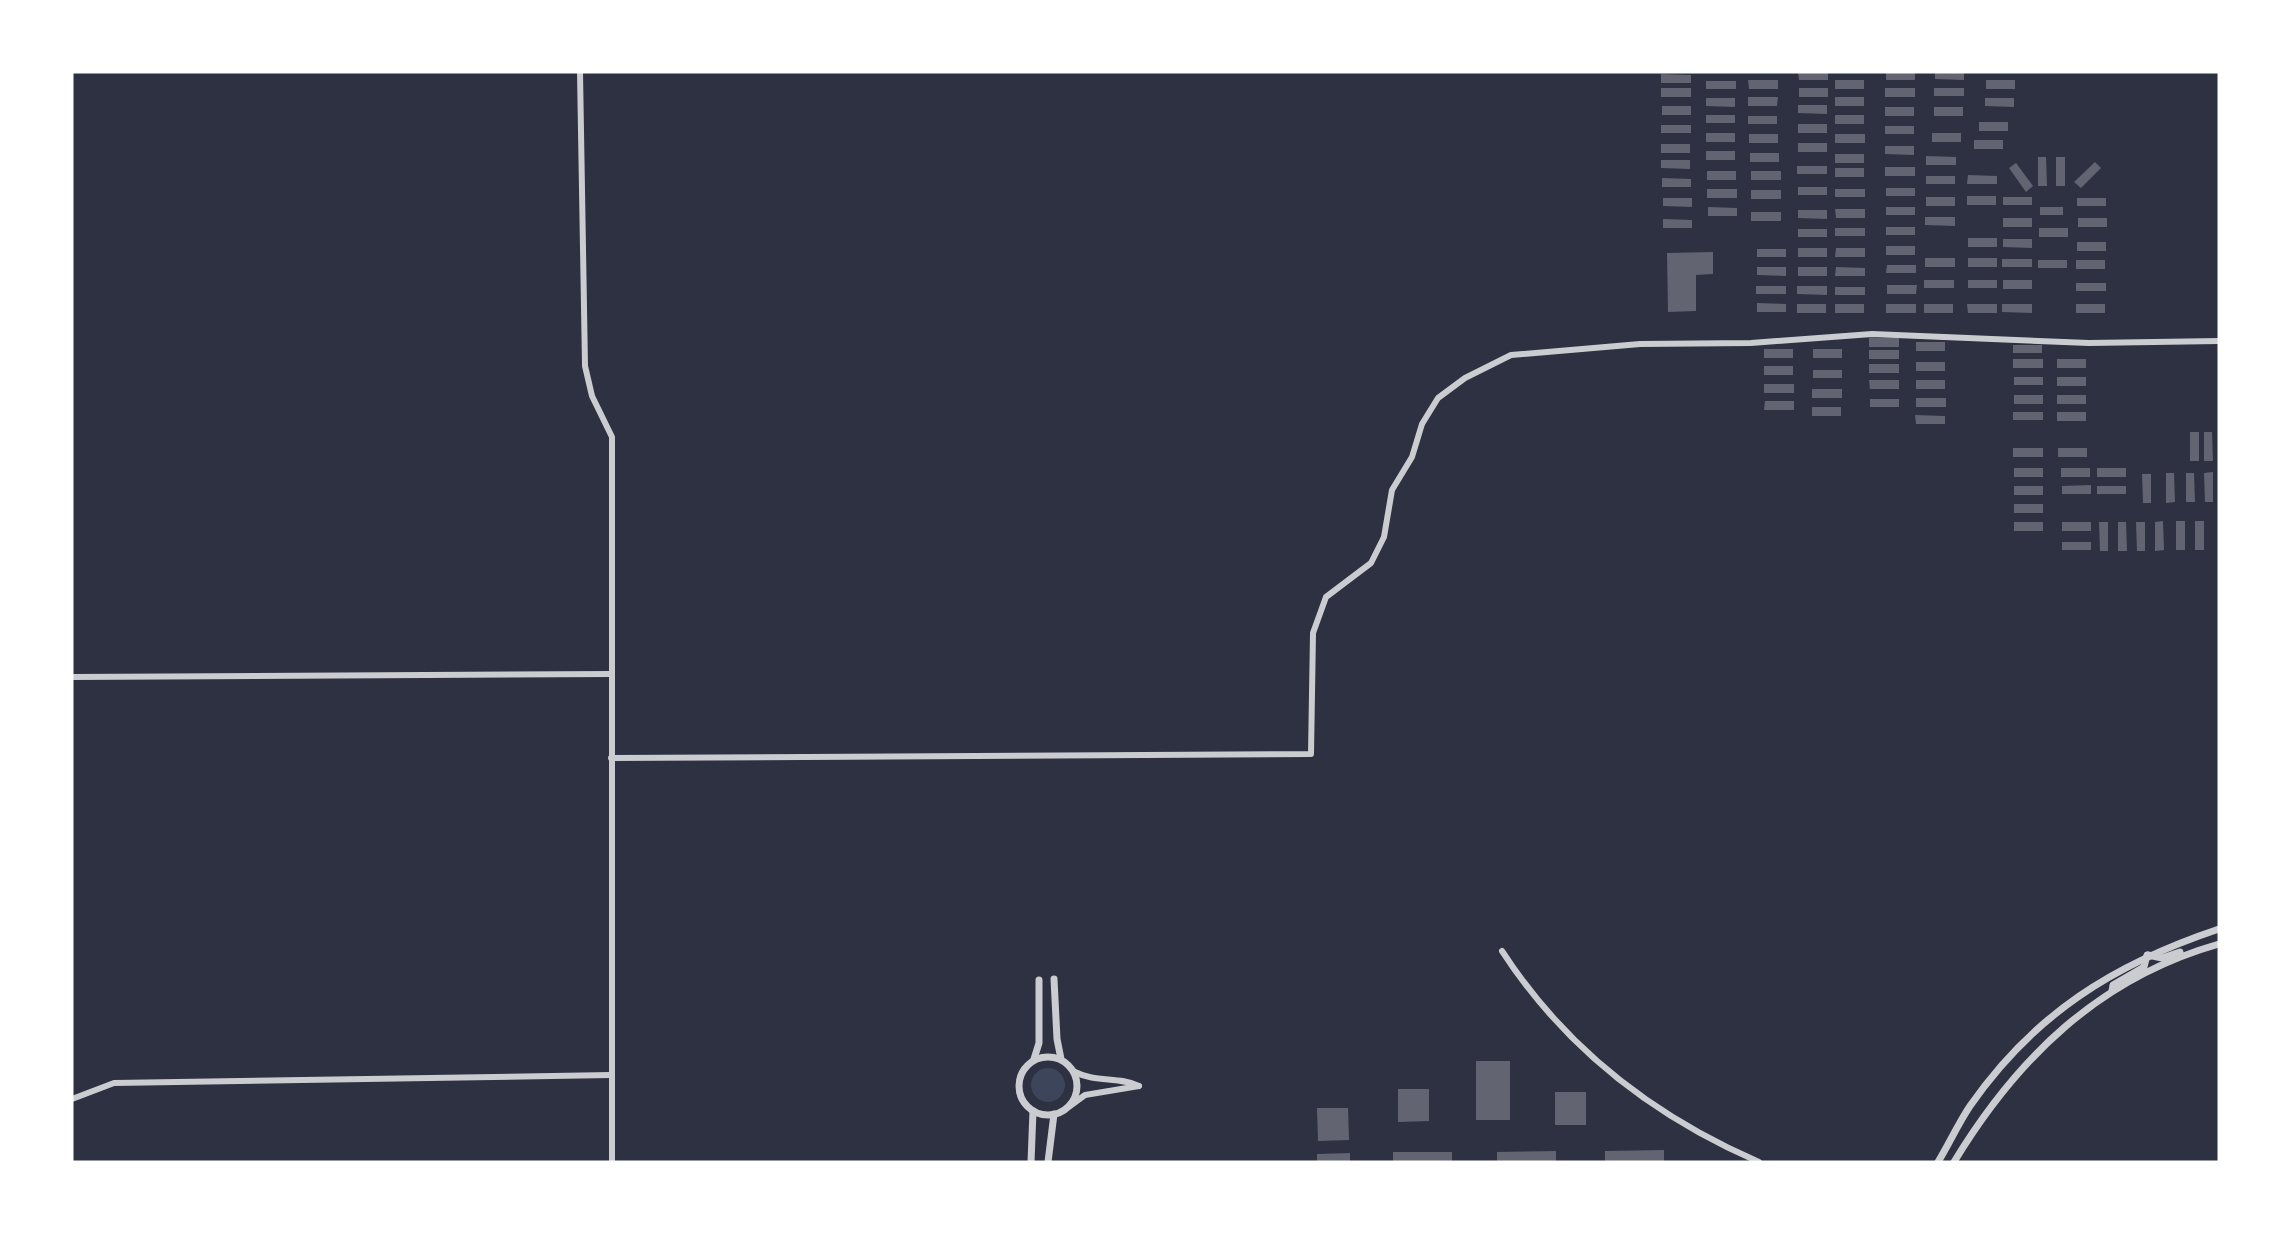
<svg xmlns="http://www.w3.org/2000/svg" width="2291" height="1234" font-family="Inter,sans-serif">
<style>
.green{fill:#3c4559}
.building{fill:#626471}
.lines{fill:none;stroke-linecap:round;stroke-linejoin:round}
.minor{stroke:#caccd0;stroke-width:6}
.tertiary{stroke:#caccd0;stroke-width:7}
</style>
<rect width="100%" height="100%" fill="#2d3142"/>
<circle class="green" cx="1048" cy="1085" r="17"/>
<g class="building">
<path d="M1798,72H1828V80H1799Z"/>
<rect x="1886" y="72" width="29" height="8"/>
<path d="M1935,72H1964V80L1935,79Z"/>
<path d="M1661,74L1691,75V83H1661Z"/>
<path d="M1748,80H1778V89H1749Z"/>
<rect x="1835" y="80" width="29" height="9"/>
<rect x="1986" y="80" width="29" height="9"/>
<rect x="1706" y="81" width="30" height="8"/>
<rect x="1661" y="88" width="30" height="9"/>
<rect x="1799" y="88" width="29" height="9"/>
<rect x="1885" y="88" width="30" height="9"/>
<rect x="1934" y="88" width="30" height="8"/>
<path d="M1748,97H1778L1777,106H1748Z"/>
<rect x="1835" y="97" width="29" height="9"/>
<path d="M1706,98H1735V107L1706,106Z"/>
<path d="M1985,98H2014V107L1985,106Z"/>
<path d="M1798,105H1827V114L1798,113Z"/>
<rect x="1662" y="106" width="29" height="9"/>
<rect x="1885" y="107" width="29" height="9"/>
<rect x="1934" y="107" width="29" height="9"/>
<rect x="1706" y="115" width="29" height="8"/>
<rect x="1835" y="115" width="29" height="9"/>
<rect x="1748" y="116" width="29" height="8"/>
<rect x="1979" y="122" width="29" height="9"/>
<rect x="1798" y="124" width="29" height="9"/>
<rect x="1661" y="125" width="30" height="8"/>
<rect x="1885" y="126" width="29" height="8"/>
<rect x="1706" y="133" width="29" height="9"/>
<rect x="1932" y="133" width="29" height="9"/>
<rect x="1749" y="134" width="29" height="9"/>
<rect x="1835" y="134" width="30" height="9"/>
<rect x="1974" y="140" width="29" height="9"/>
<rect x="1798" y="143" width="29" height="9"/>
<rect x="1661" y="144" width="29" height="9"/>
<path d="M1885,146H1914V155L1885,154Z"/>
<rect x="1706" y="151" width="29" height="9"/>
<rect x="1750" y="153" width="29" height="9"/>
<rect x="1835" y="154" width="29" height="9"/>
<path d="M1926,156L1956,157V165H1926Z"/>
<path d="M2038,157H2046L2047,186H2038Z"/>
<rect x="2056" y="157" width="9" height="29"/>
<path d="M1661,160H1690V169L1661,168Z"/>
<path d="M2095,162L2101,168L2081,188L2074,182Z"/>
<path d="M2016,163L2033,186L2026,192L2009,168Z"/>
<rect x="1797" y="166" width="30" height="8"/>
<rect x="1885" y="167" width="30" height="9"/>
<rect x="1835" y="168" width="29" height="9"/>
<rect x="1707" y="171" width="29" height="9"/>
<rect x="1751" y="171" width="30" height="9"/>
<path d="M1968,175L1997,176V184H1967Z"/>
<rect x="1926" y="176" width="29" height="8"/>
<path d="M1662,178L1691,179V187H1662Z"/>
<rect x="1798" y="187" width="29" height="8"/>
<rect x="1886" y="188" width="29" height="8"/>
<rect x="1707" y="189" width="30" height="9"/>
<rect x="1835" y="189" width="30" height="8"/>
<rect x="1751" y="190" width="30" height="9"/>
<rect x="1967" y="196" width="29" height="9"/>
<rect x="1926" y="197" width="29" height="9"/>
<rect x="2003" y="197" width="29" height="8"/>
<path d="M1663,198H1692V207L1663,206Z"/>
<rect x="2077" y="198" width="29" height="8"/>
<path d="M1708,207L1737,208V216H1708Z"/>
<rect x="1886" y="207" width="29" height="8"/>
<rect x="2040" y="207" width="23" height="8"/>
<path d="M1835,209H1865V218H1836Z"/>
<path d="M1798,210H1827V219L1798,218Z"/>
<rect x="1751" y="212" width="30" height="9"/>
<path d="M1925,217H1955V226L1925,225Z"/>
<rect x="2003" y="218" width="29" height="9"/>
<rect x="2078" y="218" width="29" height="9"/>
<path d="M1663,219L1692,220V228H1663Z"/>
<rect x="1886" y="227" width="29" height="8"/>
<rect x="1835" y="228" width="30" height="8"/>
<rect x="2039" y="228" width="29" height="9"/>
<rect x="1798" y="229" width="29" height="8"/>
<rect x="1968" y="238" width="29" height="9"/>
<path d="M2003,239H2032V248L2003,247Z"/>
<rect x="2077" y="242" width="29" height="9"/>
<rect x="1886" y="246" width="29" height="9"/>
<rect x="1798" y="248" width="29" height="9"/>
<path d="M1836,248H1865V257H1835Z"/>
<rect x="1757" y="249" width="29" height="8"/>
<path d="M1713,252V274L1696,275V311L1668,312L1667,253Z"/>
<rect x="1925" y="258" width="30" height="9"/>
<rect x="1968" y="258" width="29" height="9"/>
<rect x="2002" y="259" width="30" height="8"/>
<rect x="2038" y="260" width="29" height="8"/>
<rect x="2076" y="260" width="29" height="9"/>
<path d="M1887,265H1916V273H1886Z"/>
<path d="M1757,267H1786V276L1757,275Z"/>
<rect x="1798" y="267" width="29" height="9"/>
<path d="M1836,267L1865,268V276H1835Z"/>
<rect x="1924" y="280" width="30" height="8"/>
<rect x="1968" y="280" width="29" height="8"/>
<rect x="2003" y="280" width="29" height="9"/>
<rect x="2076" y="283" width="30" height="8"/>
<path d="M1887,285H1917L1916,294H1887Z"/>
<rect x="1756" y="286" width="30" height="8"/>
<path d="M1797,286H1827V295L1797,294Z"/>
<rect x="1835" y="287" width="30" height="8"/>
<path d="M1757,303L1786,304V312H1757Z"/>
<rect x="1797" y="304" width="29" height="9"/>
<rect x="1835" y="304" width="29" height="9"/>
<rect x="1886" y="304" width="30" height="9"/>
<rect x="1924" y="304" width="29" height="9"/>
<path d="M1967,304H1997V313H1968Z"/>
<path d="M2002,304H2032V313L2002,312Z"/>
<rect x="2076" y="304" width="29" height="9"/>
<rect x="1869" y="338" width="30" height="9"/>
<rect x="1916" y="342" width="29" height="9"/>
<rect x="2013" y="345" width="29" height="8"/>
<rect x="1764" y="349" width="29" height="9"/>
<rect x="1813" y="349" width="29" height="9"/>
<rect x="1869" y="350" width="30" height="9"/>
<rect x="2013" y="359" width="30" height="9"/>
<rect x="2057" y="359" width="29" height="9"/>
<rect x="1916" y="362" width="29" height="9"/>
<rect x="1869" y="364" width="30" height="9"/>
<rect x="1764" y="366" width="29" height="9"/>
<rect x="1813" y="370" width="29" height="8"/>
<rect x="2014" y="377" width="29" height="8"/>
<rect x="2057" y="377" width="29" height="9"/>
<path d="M1869,380H1899V389H1870Z"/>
<rect x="1916" y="380" width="29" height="9"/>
<rect x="1764" y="384" width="30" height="9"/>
<rect x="1812" y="389" width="30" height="9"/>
<rect x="2014" y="395" width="29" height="9"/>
<rect x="2057" y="395" width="29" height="9"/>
<rect x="1916" y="398" width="30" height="9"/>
<rect x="1870" y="399" width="29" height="8"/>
<path d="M1765,401H1794V410H1764Z"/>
<rect x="1812" y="407" width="29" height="9"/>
<rect x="2013" y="412" width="30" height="8"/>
<rect x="2057" y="412" width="29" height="9"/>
<path d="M1915,415L1945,416V424H1916Z"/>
<rect x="2190" y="432" width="9" height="29"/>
<path d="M2204,432H2212L2213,461H2204Z"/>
<rect x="2013" y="448" width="30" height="9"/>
<rect x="2058" y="448" width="29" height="9"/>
<rect x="2014" y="468" width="29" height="9"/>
<rect x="2061" y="468" width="29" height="9"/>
<rect x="2097" y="468" width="29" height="9"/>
<path d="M2213,472V502H2205L2204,473Z"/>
<path d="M2166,473H2174L2175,502L2166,503Z"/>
<path d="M2186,473H2194L2195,502H2186Z"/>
<path d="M2142,474H2151V503H2143Z"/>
<path d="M2091,485V494H2062V486Z"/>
<rect x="2014" y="486" width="29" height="9"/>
<rect x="2097" y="486" width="29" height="8"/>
<rect x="2014" y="504" width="29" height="9"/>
<path d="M2163,521L2164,550L2155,551V522Z"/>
<rect x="2176" y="521" width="9" height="29"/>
<rect x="2195" y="521" width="9" height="29"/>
<rect x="2014" y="522" width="29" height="9"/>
<rect x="2062" y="522" width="29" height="9"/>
<path d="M2099,522H2108V551H2100Z"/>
<path d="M2118,522H2126L2127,551H2118Z"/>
<path d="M2136,522H2145V551H2137Z"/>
<rect x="2062" y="542" width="29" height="8"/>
<rect x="1476" y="1061" width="34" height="59"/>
<path d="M1398,1089H1429V1121L1398,1122Z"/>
<rect x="1555" y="1092" width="31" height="33"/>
<path d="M1317,1108H1348L1349,1140L1318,1141Z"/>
<path d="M1664,1150V1162H1605V1151Z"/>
<path d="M1556,1151V1162H1497V1152Z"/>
<rect x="1393" y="1152" width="59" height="10"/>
<path d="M1350,1153V1162H1317V1154Z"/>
</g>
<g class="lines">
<g class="minor">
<path d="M580,72L585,366L592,396L612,437V1162"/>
<path d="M72,677L612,674"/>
<path d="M611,758L1311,754L1313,633L1326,597L1371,563L1384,537L1392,490L1412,457L1422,424L1438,398L1465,378L1511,355L1640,344L1751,343L1872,334L2089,343L2219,341"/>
<path d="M1502,951C1565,1048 1653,1116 1759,1162"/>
<path d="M1075,1072C1096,1083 1119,1076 1139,1086"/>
<path d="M72,1099L114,1083L611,1075"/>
<path d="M1070,1106L1085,1095L1139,1086"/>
</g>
<g class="tertiary">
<path d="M2148,955L2162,958L2180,952"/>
<path d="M1054,979L1057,1039L1061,1059"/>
<path d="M2112,991L2113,985L2144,967L2147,955"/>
<circle cx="1048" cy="1086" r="29"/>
<path d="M1034,1059L1039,1043V980"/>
<path d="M1031,1162L1033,1111"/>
<path d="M1048,1162L1054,1114"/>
<path d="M1938,1162C1949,1144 1958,1124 1970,1106C2034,1014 2114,964 2219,929"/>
<path d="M1954,1162C2017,1058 2099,978 2219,944"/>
</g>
</g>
<rect width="2291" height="1234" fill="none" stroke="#ffffff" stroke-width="147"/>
</svg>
